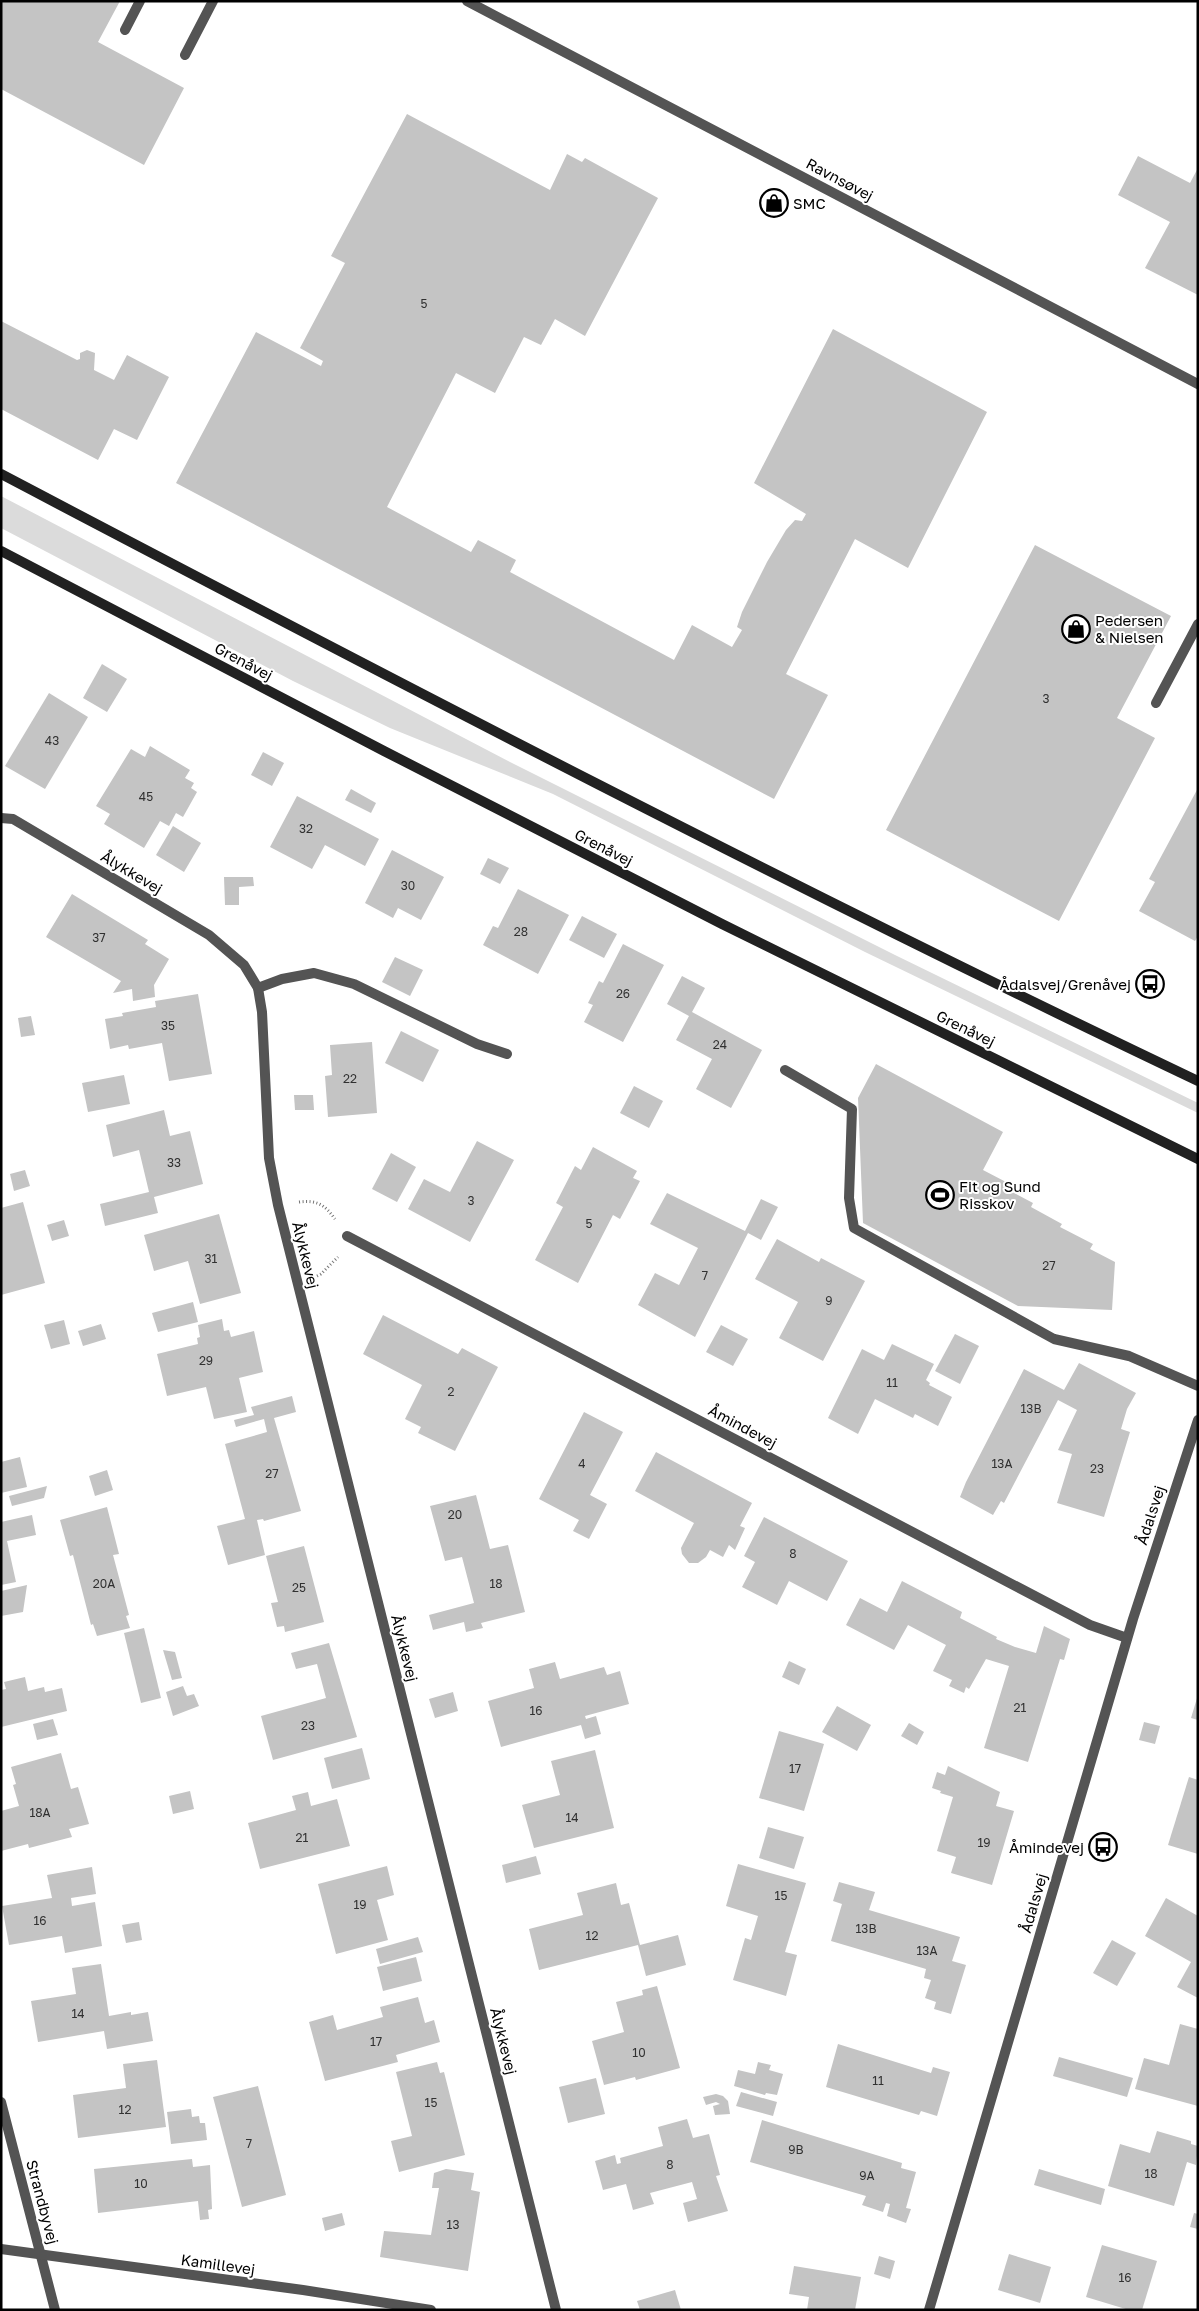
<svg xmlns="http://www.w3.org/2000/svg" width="1199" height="2311" font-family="'Golos Text',sans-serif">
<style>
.green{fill:#dbdbdb}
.building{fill:#c4c4c4}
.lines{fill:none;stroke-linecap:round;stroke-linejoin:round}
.path{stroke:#767676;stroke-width:3;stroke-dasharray:1 2.5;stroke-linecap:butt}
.service{stroke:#545454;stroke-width:10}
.minor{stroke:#545454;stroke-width:10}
.tertiary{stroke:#545454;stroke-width:10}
.secondary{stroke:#212121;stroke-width:10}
.labels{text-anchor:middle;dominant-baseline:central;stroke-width:4;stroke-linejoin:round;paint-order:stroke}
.number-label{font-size:12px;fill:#313131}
.street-label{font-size:15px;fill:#000;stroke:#fff}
.poi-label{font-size:15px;fill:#000;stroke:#fff;text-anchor:start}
</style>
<rect width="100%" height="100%" fill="#fff"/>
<path class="green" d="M1,496L512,763L895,955L1198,1103V1113L865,952L553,794L390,728L293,681L1,528Z"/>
<g class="building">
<path d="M1,1H120L98,42L184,88L144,165L1,89Z"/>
<path d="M407,114L550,190L567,154L582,162L585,158L658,198L585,336L555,319L541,345L524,337L495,393L456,373L387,507L471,552L478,540L516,560L510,572L674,660L692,625L732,647L742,630L737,627L742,612L767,562L786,530L795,520L802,521L806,514L754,483L833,329L987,412L908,568L855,539L786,674L828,695L774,799L176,483L256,332L321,366L323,361L300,348L345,263L331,256Z"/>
<path d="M1138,156L1190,183L1198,168V295L1145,268L1170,222L1118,195Z"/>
<path d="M1,321L77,360L80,359V353L87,350L95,353L94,370L114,380L127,355L169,377L137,440L114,429L98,460L1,409Z"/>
<path d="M1035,545L1171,616L1117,718L1155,738L1059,921L886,830Z"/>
<path d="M102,664L127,679L107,712L83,698Z"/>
<path d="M49,693L88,717L45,789L5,766Z"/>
<path d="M150,746L190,770L185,778L194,783L191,788L197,792L183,817L176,813L169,826L160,821L144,848L104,824L110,814L96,806L131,749L145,757Z"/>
<path d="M263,752L284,763L272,786L251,775Z"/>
<path d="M1198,788V936L1195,941L1139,911L1155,882L1149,879Z"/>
<path d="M351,789L376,803L371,813L345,800Z"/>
<path d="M297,796L379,839L365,866L325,845L312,869L270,847Z"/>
<path d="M173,826L201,843L184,872L156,855Z"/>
<path d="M392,850L444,877L421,920L398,908L393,918L365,903Z"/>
<path d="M488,858L509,868L500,884L480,874Z"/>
<path d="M224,877H253L254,886L239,887V905H225Z"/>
<path d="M518,889L569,915L538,974L483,945L493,926L498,928Z"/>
<path d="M72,894L148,940L145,944L169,959L154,985L155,997L133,1001L132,989L113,993L121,981L46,937Z"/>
<path d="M582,916L617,934L604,958L569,940Z"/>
<path d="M623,944L664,965L623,1042L584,1022L593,1005L588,1003L599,981L603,983Z"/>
<path d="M395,957L423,970L410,996L382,982Z"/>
<path d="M682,976L705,988L692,1012L762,1050L731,1108L696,1089L712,1059L676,1040L689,1016L667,1004Z"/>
<path d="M198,994L212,1074L169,1081L162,1043L129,1049L128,1045L110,1049L105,1019L123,1016L122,1013L156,1007L155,1001Z"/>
<path d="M31,1016L35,1035L21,1037L18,1018Z"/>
<path d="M401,1031L439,1050L423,1082L385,1063Z"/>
<path d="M372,1042L377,1113L328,1117L325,1076L332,1075L330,1045Z"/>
<path d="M876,1064L1003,1132L983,1170L1006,1182L1003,1187L1033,1203L1031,1207L1062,1224L1060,1227L1093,1244L1090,1249L1115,1262L1112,1310L1018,1306L863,1223L858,1098Z"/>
<path d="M124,1075L130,1104L88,1112L82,1083Z"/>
<path d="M634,1086L663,1101L649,1128L620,1113Z"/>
<path d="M294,1095H313L314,1110H295Z"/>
<path d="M164,1110L170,1136L190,1131L203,1184L154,1197L158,1213L105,1226L100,1204L149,1192L139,1150L113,1157L106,1125Z"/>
<path d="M477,1141L514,1160L470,1242L408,1209L424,1179L450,1192Z"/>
<path d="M593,1147L637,1171L633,1178L640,1181L620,1219L613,1215L578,1283L535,1260L563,1207L556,1203L575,1166L581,1170Z"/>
<path d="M391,1153L416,1167L397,1202L372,1189Z"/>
<path d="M25,1170L30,1186L14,1191L10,1174Z"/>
<path d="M667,1193L745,1231L761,1199L778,1207L761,1240L748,1233L695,1337L638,1305L655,1273L679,1285L698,1248L650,1224Z"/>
<path d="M23,1202L45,1283L1,1295V1208Z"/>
<path d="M219,1214L241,1293L200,1304L188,1261L154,1271L144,1235Z"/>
<path d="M64,1220L69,1236L52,1241L47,1225Z"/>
<path d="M777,1239L819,1262L821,1258L865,1281L823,1361L779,1338L798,1302L755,1279Z"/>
<path d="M193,1302L198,1322L158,1332L152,1313Z"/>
<path d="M383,1315L458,1354L462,1348L498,1367L455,1451L418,1433L421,1427L405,1419L422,1385L363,1354Z"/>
<path d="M222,1319L224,1331L229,1330L231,1337L254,1331L263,1372L239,1378L247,1412L214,1419L206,1387L167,1396L157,1354L198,1344L197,1338L200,1337L198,1325Z"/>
<path d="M64,1320L70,1344L51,1349L44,1325Z"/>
<path d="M101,1324L106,1339L83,1346L78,1331Z"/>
<path d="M721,1325L748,1339L733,1366L706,1352Z"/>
<path d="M955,1334L979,1346L960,1384L935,1371Z"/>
<path d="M892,1344L934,1364L926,1380L930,1383L929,1385L952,1397L938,1426L915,1414L913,1418L875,1399L858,1434L828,1418L862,1349L884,1360Z"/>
<path d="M1079,1363L1136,1393L1127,1409L1121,1429L1130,1432L1104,1517L1057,1503L1072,1454L1058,1450L1077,1410L1058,1400L1004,1503L1001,1501L993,1515L960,1497L966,1482L1024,1369L1064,1390Z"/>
<path d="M292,1396L296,1412L274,1418L301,1511L264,1521L263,1519L257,1520L265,1555L228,1565L217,1526L245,1519L225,1444L267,1432L264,1419L236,1427L234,1420L254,1415L251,1407Z"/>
<path d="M584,1412L623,1432L590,1495L607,1504L589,1539L573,1531L579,1520L539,1499Z"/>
<path d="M656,1452L752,1503L740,1526L745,1528L735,1550L729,1545L723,1557L710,1550L706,1557L698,1563H689L682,1554L681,1548L694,1523L635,1491Z"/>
<path d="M20,1457L27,1487L1,1493V1462Z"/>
<path d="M107,1470L113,1490L95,1496L89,1476Z"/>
<path d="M47,1486L44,1498L12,1506L9,1496Z"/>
<path d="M476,1495L490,1549L508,1545L525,1612L481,1623L483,1628L466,1632L464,1622L433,1630L429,1615L474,1603L462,1557L445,1561L430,1506Z"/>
<path d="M107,1507L119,1554L113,1555L129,1615L126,1616L130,1628L97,1636L93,1624L91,1625L73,1555L70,1556L60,1520Z"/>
<path d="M32,1515L36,1535L7,1541L16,1582L1,1585V1522Z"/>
<path d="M764,1517L848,1561L827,1601L789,1581L777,1605L742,1587L755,1562L744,1556Z"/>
<path d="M304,1546L324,1622L285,1632L284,1626L277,1627L271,1603L278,1602L266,1556Z"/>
<path d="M902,1581L962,1612L960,1618L997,1637L996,1639L1015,1647L1036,1653L1044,1626L1070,1639L1064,1660L1060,1659L1028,1762L984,1748L1009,1666L986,1659L969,1689L966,1687L964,1693L949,1686L952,1680L933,1671L946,1645L908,1625L894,1650L846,1625L860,1598L887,1612Z"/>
<path d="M27,1585L23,1612L1,1616V1591Z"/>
<path d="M144,1628L161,1698L141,1703L124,1633Z"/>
<path d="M329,1643L357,1737L273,1760L261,1716L326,1698L317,1664L296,1669L291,1653Z"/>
<path d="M163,1650L175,1652L182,1678L172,1680Z"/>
<path d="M789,1661L806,1669L799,1685L782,1677Z"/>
<path d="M555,1662L560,1679L604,1667L607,1675L620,1671L629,1704L585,1716L586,1719L596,1716L601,1734L585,1739L581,1725L501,1747L488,1701L534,1688L529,1669Z"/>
<path d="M25,1677L28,1691L44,1687L45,1692L62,1688L67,1711L1,1727V1690L6,1689L4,1682Z"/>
<path d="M183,1686L187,1696L194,1694L199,1706L173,1716L166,1692Z"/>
<path d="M453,1692L458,1711L435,1718L429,1699Z"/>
<path d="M1198,1695V1720L1191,1718Z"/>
<path d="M837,1706L871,1725L857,1751L822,1732Z"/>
<path d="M53,1719L58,1735L37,1740L33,1724Z"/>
<path d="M1144,1722L1160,1726L1155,1744L1139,1740Z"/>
<path d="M909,1723L924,1732L917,1745L901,1736Z"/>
<path d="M779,1731L824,1744L804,1811L759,1798Z"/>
<path d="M362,1748L370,1779L332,1789L324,1758Z"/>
<path d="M595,1750L614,1828L534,1848L522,1805L560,1795L551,1761Z"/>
<path d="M61,1753L71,1789L78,1787L89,1824L69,1829L72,1837L29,1848L28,1844L1,1851V1811L19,1806L13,1785L16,1784L11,1767Z"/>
<path d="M948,1766L1000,1792L996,1806L1014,1811L992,1885L951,1873L956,1857L937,1851L953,1797L940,1793L941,1791L932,1788L937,1772L945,1775Z"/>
<path d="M1189,1777L1198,1780V1854L1168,1845Z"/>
<path d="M190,1791L194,1809L173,1814L169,1796Z"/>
<path d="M308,1792L311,1806L337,1799L350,1846L260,1869L248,1823L296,1810L292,1796Z"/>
<path d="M768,1827L804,1837L794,1869L759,1858Z"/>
<path d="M536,1856L541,1874L506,1883L502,1865Z"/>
<path d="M738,1864L806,1883L785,1952L797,1955L786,1996L733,1980L745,1938L751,1940L758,1916L726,1906Z"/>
<path d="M387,1866L394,1895L377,1900L388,1940L336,1954L318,1884Z"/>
<path d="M92,1867L96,1894L71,1898L72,1906L95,1902L102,1946L65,1953L62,1936L9,1945L2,1906L52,1898L47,1875Z"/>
<path d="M839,1882L875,1892L869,1910L960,1937L952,1961L966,1965L951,2014L934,2009L936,2002L925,1998L931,1980L924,1978L926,1969L831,1941L842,1904L833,1901Z"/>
<path d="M616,1883L621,1905L629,1903L640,1945L678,1935L686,1965L646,1976L638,1945L539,1970L529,1929L583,1915L577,1893Z"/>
<path d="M1166,1898L1198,1916V1998L1177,1987L1191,1962L1145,1936Z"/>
<path d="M139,1922L142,1940L126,1943L122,1925Z"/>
<path d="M418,1937L423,1952L380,1964L376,1949Z"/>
<path d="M1112,1940L1136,1953L1117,1986L1093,1973Z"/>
<path d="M416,1957L422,1981L383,1991L377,1967Z"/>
<path d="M101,1964L109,2016L131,2012V2015L148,2012L153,2041L107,2049L104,2031L38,2042L31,2001L76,1994L72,1968Z"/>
<path d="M657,1986L680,2068L636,2080L635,2077L604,2085L592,2041L624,2032L616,2002L643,1995L642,1990Z"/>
<path d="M418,1997L425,2023L434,2020L440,2042L396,2055L398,2062L325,2081L309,2022L333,2015L337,2030L383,2017L380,2007Z"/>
<path d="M1180,2024L1198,2029V2106L1135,2089L1144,2058L1169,2065Z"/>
<path d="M838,2044L931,2073L933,2067L950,2072L937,2116L921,2111L919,2115L826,2087Z"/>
<path d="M1059,2057L1133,2078L1127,2097L1053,2076Z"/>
<path d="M157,2060L166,2127L78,2138L73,2095L126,2088L123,2064Z"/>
<path d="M437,2062L440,2073L444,2072L465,2155L399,2172L391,2141L412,2136L396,2072Z"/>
<path d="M758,2062L771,2065L769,2070L783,2074L777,2095L766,2093L765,2095L734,2086L738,2070L755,2074Z"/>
<path d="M596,2078L605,2114L568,2123L559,2087Z"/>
<path d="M258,2086L286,2195L242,2207L213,2097Z"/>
<path d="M741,2092L777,2102L773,2116L736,2106Z"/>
<path d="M716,2094L723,2096L728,2101L730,2114L715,2115L713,2106L720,2104L716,2102L706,2105L703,2097Z"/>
<path d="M191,2109L192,2117L199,2116L200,2123H205L207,2140L171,2144L167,2112Z"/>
<path d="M687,2119L693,2138L709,2134L720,2175L716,2176L728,2211L688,2222L683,2203L697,2199L692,2182L650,2193L654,2204L633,2210L626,2184L603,2190L595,2161L615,2155L617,2164L621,2163L620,2158L663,2146L658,2127Z"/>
<path d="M762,2120L902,2163L901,2168L916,2172L906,2208L911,2209L906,2223L887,2216L890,2204L886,2203L883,2212L862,2205L866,2196L750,2162Z"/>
<path d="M1157,2131L1191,2141V2144L1198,2146L1196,2165L1187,2162L1174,2206L1108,2186L1120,2144L1150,2153Z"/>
<path d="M192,2159L193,2167L210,2165L212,2209L208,2210L209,2219L200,2220L198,2201L98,2213L94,2169Z"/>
<path d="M446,2169L474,2173L471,2190L480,2192L468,2271L380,2257L384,2231L431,2235L439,2188H432L434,2173Z"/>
<path d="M1039,2169L1105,2189L1101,2205L1034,2185Z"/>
<path d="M342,2213L345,2225L325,2231L322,2218Z"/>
<path d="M1194,2213L1198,2214V2229L1190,2227Z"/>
<path d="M1102,2245L1157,2261L1142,2310H1129L1086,2297Z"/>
<path d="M1009,2254L1051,2267L1040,2303L998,2290Z"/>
<path d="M879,2256L895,2261L890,2279L874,2274Z"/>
<path d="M794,2266L861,2277L855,2310H807L809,2297L789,2294Z"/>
<path d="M675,2290L681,2310H640L637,2301Z"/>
</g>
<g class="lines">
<g class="path">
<path d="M299,1202C317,1200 324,1204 335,1219"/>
<path d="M317,1276L321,1274L338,1257"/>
</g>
<g class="service">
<path d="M125,30L140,1"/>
<path d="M185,55L213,1"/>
<path d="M1156,703L1198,624"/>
<path d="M785,1070L852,1109L849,1198L854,1228L1054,1339L1129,1356L1198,1386"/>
</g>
<g class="minor">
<path d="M1,818L13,819L209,935L244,965L258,988L262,1012L269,1158L278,1205L556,2310"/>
<path d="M258,988L282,979L314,973L354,984L477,1044L507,1054"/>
<path d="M347,1236L1090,1625L1127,1638"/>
<path d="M1,2102L55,2310"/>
<path d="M1,2249L303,2290L431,2310"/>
</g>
<g class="tertiary">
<path d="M467,1L1198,384"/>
<path d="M929,2310L1133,1619L1198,1420"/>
</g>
<g class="secondary">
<path d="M1,474C397,682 794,889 1198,1081"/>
<path d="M1,551L384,751L722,924L1198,1159"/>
</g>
</g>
<defs>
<symbol id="shop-ring" viewBox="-11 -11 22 22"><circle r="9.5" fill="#fff" stroke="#000" stroke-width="1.5"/><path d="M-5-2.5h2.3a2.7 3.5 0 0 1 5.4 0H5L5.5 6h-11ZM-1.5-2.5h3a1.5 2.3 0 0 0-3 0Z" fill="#000"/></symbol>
<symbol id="bus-ring" viewBox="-11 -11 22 22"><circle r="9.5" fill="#fff" stroke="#000" stroke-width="1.5"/><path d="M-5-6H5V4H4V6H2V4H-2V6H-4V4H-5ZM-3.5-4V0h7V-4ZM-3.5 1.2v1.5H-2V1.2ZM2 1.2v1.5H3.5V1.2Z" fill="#000"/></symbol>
<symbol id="stadium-ring" viewBox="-11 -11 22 22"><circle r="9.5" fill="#fff" stroke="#000" stroke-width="1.5"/><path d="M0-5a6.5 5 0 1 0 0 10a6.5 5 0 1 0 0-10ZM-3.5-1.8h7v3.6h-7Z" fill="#000"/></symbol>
</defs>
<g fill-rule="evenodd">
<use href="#shop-ring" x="758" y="187" width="32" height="32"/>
<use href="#shop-ring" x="1060" y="613" width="32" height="32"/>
<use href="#bus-ring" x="1134" y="968" width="32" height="32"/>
<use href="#stadium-ring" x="924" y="1179" width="32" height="32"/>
<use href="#bus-ring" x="1087" y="1831" width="32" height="32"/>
</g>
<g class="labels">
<g class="number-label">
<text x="424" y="303">5</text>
<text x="1046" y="698">3</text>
<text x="52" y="740">43</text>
<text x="146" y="796">45</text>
<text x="306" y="828">32</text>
<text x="408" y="885">30</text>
<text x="521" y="931">28</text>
<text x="99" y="937">37</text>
<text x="623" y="993">26</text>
<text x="168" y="1025">35</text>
<text x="720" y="1044">24</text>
<text x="350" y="1078">22</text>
<text x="174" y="1162">33</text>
<text x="471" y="1200">3</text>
<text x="589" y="1223">5</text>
<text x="211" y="1258">31</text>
<text x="1049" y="1265">27</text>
<text x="705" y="1275">7</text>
<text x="829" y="1300">9</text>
<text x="206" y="1360">29</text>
<text x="892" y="1382">11</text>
<text x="451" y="1391">2</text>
<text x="1031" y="1408">13B</text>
<text x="582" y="1463">4</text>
<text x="1002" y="1463">13A</text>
<text x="1097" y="1468">23</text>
<text x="272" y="1473">27</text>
<text x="455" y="1514">20</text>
<text x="793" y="1553">8</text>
<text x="104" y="1583">20A</text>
<text x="496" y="1583">18</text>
<text x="299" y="1587">25</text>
<text x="1020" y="1707">21</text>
<text x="536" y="1710">16</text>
<text x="308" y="1725">23</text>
<text x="795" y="1768">17</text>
<text x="40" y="1812">18A</text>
<text x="572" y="1817">14</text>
<text x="302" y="1837">21</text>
<text x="984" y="1842">19</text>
<text x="781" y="1895">15</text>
<text x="360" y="1904">19</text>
<text x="40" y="1920">16</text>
<text x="866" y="1928">13B</text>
<text x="592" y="1935">12</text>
<text x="927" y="1950">13A</text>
<text x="78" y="2013">14</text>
<text x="376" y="2041">17</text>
<text x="639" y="2052">10</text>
<text x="878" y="2080">11</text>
<text x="431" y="2102">15</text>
<text x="125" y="2109">12</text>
<text x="249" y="2143">7</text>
<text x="796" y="2149">9B</text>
<text x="670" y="2164">8</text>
<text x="1151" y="2173">18</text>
<text x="867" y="2175">9A</text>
<text x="141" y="2183">10</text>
<text x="453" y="2224">13</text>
<text x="1125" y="2277">16</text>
</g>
<g class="street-label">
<text transform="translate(840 179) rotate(28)">Ravnsøvej</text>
<text transform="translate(244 661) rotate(28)">Grenåvej</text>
<text transform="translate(604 847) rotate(27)">Grenåvej</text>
<text transform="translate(132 872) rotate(31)">Ålykkevej</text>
<text transform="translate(966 1028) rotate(26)">Grenåvej</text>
<text transform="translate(306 1255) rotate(76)">Ålykkevej</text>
<text transform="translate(743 1426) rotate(28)">Åmindevej</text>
<text transform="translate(1150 1515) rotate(-72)">Ådalsvej</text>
<text transform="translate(405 1648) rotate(76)">Ålykkevej</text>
<text transform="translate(1033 1903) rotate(-74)">Ådalsvej</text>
<text transform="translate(504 2041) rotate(76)">Ålykkevej</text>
<text transform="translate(43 2202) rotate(75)">Strandbyvej</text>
<text transform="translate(218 2264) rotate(8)">Kamillevej</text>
</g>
<g class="poi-label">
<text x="793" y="203">SMC</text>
<text x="1095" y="620">Pedersen<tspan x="1095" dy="17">&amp; Nielsen</tspan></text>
<text x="1131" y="984" text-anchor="end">Ådalsvej/Grenåvej</text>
<text x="959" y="1186">Fit og Sund<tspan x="959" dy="17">Risskov</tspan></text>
<text x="1084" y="1847" text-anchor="end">Åmindevej</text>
</g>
</g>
<rect width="1199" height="2311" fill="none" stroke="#000000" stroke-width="5"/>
</svg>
